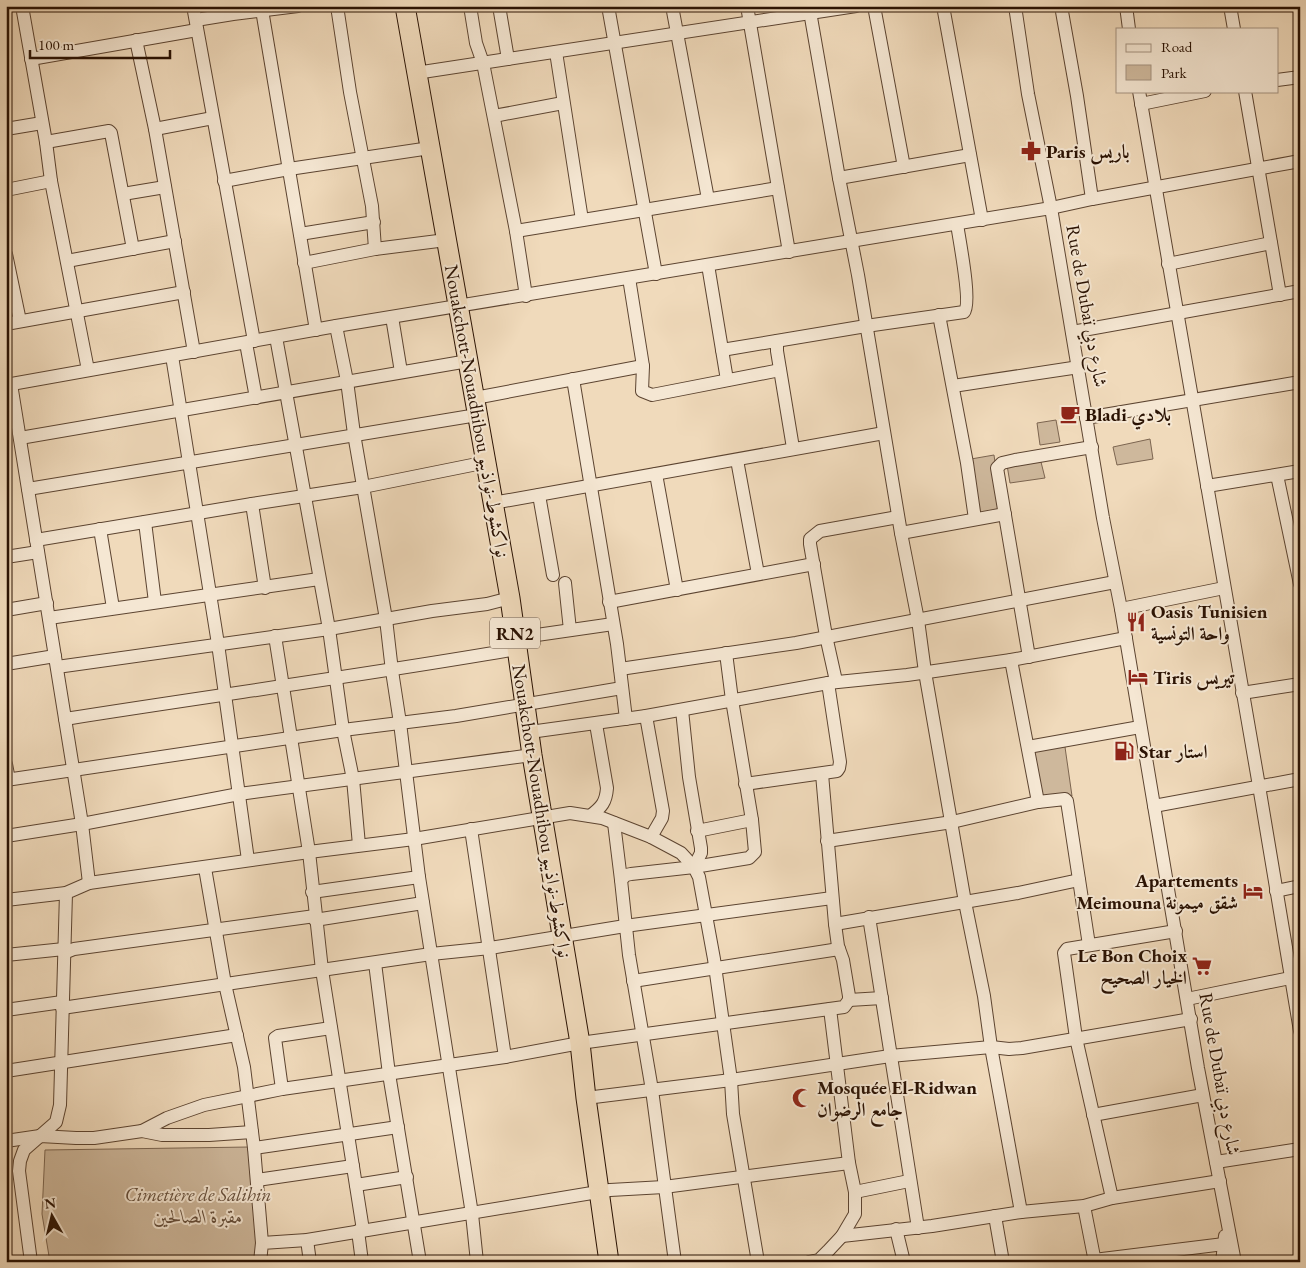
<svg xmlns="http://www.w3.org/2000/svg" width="1306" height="1268" font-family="'EB Garamond',Amiri,serif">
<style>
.green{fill:#ceb89c;stroke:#7c6550}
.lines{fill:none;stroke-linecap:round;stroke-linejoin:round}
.minor-casing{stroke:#5c4431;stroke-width:14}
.highway-casing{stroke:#2a1203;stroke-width:21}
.minor{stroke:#f5e7d3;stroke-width:12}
.highway{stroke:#f0dabb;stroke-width:19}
.labels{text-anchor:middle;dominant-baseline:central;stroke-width:4;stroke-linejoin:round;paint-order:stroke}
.shield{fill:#f5e7d3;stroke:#675241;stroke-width:1}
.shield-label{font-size:18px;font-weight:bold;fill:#2a1203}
.poi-label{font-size:19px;font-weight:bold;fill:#2a1203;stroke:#f5e7d3;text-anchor:start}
.street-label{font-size:19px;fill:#2a1203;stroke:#f5e7d3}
.park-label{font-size:19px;font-style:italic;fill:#634c39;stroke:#f5e7d3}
</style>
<rect width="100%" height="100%" fill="#f0dabb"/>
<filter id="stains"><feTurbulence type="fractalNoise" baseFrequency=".004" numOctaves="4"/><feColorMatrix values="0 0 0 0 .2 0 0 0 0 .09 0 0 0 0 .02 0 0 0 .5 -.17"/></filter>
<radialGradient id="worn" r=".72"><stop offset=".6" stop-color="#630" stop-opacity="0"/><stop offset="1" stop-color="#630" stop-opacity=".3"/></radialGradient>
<g class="green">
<path d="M1056,420L1060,442L1040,445L1037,423Z"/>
<path d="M1150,439L1153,459L1117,465L1113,447Z"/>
<path d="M994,455L1002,512L978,516L971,459Z"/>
<path d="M1040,458L1045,478L1010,483L1007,465Z"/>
<path d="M1064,740L1072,796L1040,802L1029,749Z"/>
<path d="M249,1147L258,1262H50L42,1214L45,1150Z"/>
</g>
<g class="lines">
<defs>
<g id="minor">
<path d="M22,6L46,142L51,181L88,370"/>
<path d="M193,6L254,341"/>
<path d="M337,6L350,92L372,206L375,249"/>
<path d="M470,6L476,43L483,63L516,231L526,296"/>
<path d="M499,6L508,59"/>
<path d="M608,6L656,274"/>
<path d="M672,6L708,199"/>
<path d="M747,6L789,252"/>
<path d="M809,6L839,178L858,275L901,533L918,620L925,672L965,902L984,996L991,1047L1021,1212"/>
<path d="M874,6L904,167"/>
<path d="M943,6L982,220"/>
<path d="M1015,6L1028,94L1051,208L1103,518L1121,609L1198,1068L1235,1262"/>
<path d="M1061,6L1077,96L1092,199"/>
<path d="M1126,6L1129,29"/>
<path d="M1230,6L1234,29"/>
<path d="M262,10L316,330"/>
<path d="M196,20L233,14L298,6"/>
<path d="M136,40L155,129L194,352"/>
<path d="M556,52L582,220"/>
<path d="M31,59L197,30"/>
<path d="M416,73L856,6"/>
<path d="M1277,80L1300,77"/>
<path d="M1139,91L1259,786L1300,1031"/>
<path d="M1245,91L1280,295"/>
<path d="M1141,104L1205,91"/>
<path d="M494,116L563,103"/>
<path d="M6,129L42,123"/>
<path d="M155,129L213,118"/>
<path d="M46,142L109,131L111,133L133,249"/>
<path d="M839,178L970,155"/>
<path d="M224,181L289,169L430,148"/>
<path d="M6,190L51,181"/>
<path d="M123,194L165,187"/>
<path d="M516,231L778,188"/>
<path d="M300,234L374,222"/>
<path d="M6,254L20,321"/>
<path d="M67,261L175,241"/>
<path d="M304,263L375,249L446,240"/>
<path d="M1168,264L1271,243"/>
<path d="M708,265L727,380"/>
<path d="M629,278L643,366L642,391L652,395L780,370"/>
<path d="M939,315L967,463L975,519"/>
<path d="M392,317L401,372"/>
<path d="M6,324L184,292"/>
<path d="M336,326L347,381L354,434L386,619L392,671L400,723L419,877L472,1214L477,1262"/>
<path d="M1072,332L1300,291"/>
<path d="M276,337L329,629L343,730L353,779L359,845"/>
<path d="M777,341V351L793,448"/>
<path d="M246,343L256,398"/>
<path d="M722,350L866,326L964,312C972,304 959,238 957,224"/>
<path d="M172,356L218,644L248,860"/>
<path d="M573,379L617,644L626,719"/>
<path d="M11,384L82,824L89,883"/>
<path d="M6,385L336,326L1051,208L1092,199L1300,161"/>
<path d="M953,386L1079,367"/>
<path d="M475,398L643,366"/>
<path d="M1086,418L1300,382"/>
<path d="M20,438L468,361"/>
<path d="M737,460L758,574"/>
<path d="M656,474L677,590"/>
<path d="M1277,475L1300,584"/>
<path d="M1207,486L1300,471"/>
<path d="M28,489L477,415"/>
<path d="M539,495L553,575"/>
<path d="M493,503L884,433"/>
<path d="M252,504L265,588"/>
<path d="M145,522L155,602"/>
<path d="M100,529L113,608"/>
<path d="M901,533L1005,514"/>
<path d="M36,540L252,504L363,487L487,462"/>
<path d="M6,557L38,552"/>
<path d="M565,583L570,630"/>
<path d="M609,602L814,564"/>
<path d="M1121,609L1224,588"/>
<path d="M6,610L47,603"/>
<path d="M49,618L319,579"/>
<path d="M275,636L309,852L322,970L363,1230"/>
<path d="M516,638L613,624"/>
<path d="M1029,657L997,468L1002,463L1015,460L1092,447"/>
<path d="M1011,660L1038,802"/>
<path d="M6,664L55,656"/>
<path d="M57,667L329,629L432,611L487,604L510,598"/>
<path d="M620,669L796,643L1115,582"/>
<path d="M836,681L826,636L810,544V539L820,531L898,517"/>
<path d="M1242,693L1300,684"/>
<path d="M682,710L689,777L701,848V853L694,867"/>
<path d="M646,716L663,811L662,818L651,837"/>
<path d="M65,719C216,695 367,675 517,649"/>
<path d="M530,732L646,716L828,683L907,675L1011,660L1126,638"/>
<path d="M1028,747L1140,727"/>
<path d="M6,764L9,780"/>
<path d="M6,780L343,730L456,716L622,688"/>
<path d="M745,784L837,771L839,768L840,762L828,683"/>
<path d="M1154,806L1300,779"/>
<path d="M590,816C602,807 606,802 607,788L596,724"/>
<path d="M614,823L621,880"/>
<path d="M471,829L505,1057"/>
<path d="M697,831L752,820"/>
<path d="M6,836L82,824L239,794L532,755"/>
<path d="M827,841L952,822L1038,802L1065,799L1067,801L1089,945"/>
<path d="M205,868L225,984L244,1067L254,1148L262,1243"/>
<path d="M1276,891L1300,886"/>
<path d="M312,892L419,877"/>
<path d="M6,900L66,893L89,883L309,852L414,839L570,813L602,818L651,837L681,853L694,867L699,877L714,959L731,1080L733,1114L758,1262"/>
<path d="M869,917L918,1228"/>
<path d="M315,920L423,903"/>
<path d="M835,924L1018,893L1079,880"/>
<path d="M64,953L74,949L315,916"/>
<path d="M6,955L64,949"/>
<path d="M375,963L389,1074L420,1262"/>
<path d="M633,981L839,949"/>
<path d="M1187,999L1300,976"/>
<path d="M849,1000L882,998"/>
<path d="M62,1008L431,954L490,948L625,926L832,898"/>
<path d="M6,1010L62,1002"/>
<path d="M6,1071L237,1035"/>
<path d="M282,1089L275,1038L278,1036L331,1028"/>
<path d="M586,1098L731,1080L890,1056L991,1047L1009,1049L1022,1048L1191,1019"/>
<path d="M1093,1115L1203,1095"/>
<path d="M142,1131L167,1118L204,1105L282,1089L505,1057L580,1043L844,1007L849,1000V996L843,960L838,946L835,924L822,774"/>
<path d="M6,1141L40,1136L76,1138H94L142,1131L162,1135H209L252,1132"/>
<path d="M254,1148L398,1127"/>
<path d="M1216,1162L1300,1149"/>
<path d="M257,1180L353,1166"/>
<path d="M356,1185L407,1177"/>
<path d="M855,1192L909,1181"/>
<path d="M1112,1198L1076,1038L1064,953L1067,949L1176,931"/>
<path d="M1084,1206L1095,1262"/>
<path d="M995,1216L1003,1262"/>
<path d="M896,1229L904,1262"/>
<path d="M358,1231L362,1262"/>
<path d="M842,1236L932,1226L1021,1212L1084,1206L1112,1198L1220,1181"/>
<path d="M307,1240L310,1262"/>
<path d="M1094,1260L1224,1244"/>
<path d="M31,1262L19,1171L20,1161L24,1150L56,1122L60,1105L66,893"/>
<path d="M260,1262L262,1243L307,1240L610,1190L664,1187L849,1163"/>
<path d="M675,1262L652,1090L629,955L621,880L626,875L631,874L694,867L749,858L755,852L752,820L732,700L726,653"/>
<path d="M809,1262L819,1260L828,1251L842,1236L855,1214V1192L849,1163L830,1009"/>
<path d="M1222,1262L1225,1236"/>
</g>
<path id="highway" d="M405,6L510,598L532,755L580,1043L586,1098L609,1262"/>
</defs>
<use href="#minor" class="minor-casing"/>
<use href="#highway" class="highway-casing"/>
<use href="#minor" class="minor"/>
<use href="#highway" class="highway"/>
</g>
<defs>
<symbol id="pharmacy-bare" viewBox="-9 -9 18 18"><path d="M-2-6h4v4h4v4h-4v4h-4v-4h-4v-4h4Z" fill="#8f2418" stroke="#f5e7d3" stroke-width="2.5" paint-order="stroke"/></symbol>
<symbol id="cafe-bare" viewBox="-9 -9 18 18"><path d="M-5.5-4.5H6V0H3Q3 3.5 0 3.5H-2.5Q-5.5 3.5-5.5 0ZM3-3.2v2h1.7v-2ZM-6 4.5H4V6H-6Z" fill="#8f2418" stroke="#f5e7d3" stroke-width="2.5" paint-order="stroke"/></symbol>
<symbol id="restaurant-bare" viewBox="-9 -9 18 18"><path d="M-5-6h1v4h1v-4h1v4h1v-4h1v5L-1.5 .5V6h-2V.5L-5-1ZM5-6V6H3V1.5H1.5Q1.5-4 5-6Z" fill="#8f2418" stroke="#f5e7d3" stroke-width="2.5" paint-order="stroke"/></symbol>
<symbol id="hotel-bare" viewBox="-9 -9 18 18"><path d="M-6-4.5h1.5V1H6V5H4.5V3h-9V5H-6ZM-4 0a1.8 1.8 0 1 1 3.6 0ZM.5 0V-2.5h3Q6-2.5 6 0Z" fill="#8f2418" stroke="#f5e7d3" stroke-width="2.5" paint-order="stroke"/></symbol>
<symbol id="fuel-bare" viewBox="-9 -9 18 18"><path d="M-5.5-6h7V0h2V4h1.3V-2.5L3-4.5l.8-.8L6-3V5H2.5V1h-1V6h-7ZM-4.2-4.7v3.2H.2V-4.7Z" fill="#8f2418" stroke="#f5e7d3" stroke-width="2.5" paint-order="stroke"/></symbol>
<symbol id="supermarket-bare" viewBox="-9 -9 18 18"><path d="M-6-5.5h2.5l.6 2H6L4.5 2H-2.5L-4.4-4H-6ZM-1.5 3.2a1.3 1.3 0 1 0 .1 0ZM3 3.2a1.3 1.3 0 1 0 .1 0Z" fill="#8f2418" stroke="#f5e7d3" stroke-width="2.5" paint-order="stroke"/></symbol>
<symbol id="mosque-bare" viewBox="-9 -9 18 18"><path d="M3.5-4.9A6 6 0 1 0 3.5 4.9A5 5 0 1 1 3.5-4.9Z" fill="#8f2418" stroke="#f5e7d3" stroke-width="2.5" paint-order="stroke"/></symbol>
</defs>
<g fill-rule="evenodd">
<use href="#pharmacy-bare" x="1017" y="137" width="28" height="28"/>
<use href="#cafe-bare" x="1056" y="400" width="28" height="28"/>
<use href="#restaurant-bare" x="1122" y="608" width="28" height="28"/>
<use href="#hotel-bare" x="1124" y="663" width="28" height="28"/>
<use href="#fuel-bare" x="1110" y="737" width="28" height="28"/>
<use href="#hotel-bare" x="1239" y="877" width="28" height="28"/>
<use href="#supermarket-bare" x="1188" y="952" width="28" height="28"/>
<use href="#mosque-bare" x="788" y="1084" width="28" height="28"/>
</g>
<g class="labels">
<rect class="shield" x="490" y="617.5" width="50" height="31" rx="4"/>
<g class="shield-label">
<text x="515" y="633">RN2</text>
</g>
<g class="poi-label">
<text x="1046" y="151">Paris باريس</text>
<text x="1085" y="414">Bladi بلادي</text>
<text x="1151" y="611">Oasis Tunisien<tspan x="1151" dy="22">واحة التونسية</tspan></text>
<text x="1153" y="677">Tiris تيريس</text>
<text x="1139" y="751">Star استار</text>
<text x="1238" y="880" text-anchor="end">Apartements<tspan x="1238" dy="22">Meimouna شقق ميمونة</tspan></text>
<text x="1187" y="955" text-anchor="end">Le Bon Choix<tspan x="1187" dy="22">الخيار الصحيح</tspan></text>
<text x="817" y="1087">Mosquée El-Ridwan<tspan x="817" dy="22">جامع الرضوان</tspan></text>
</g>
<g class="street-label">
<text transform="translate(1087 306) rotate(80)">Rue de Dubaï شارع دبي</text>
<text transform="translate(477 411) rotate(80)">Nouakchott-Nouadhibou نواكشوط-نواذيبو</text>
<text transform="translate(542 811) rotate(81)">Nouakchott-Nouadhibou نواكشوط-نواذيبو</text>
<text transform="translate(1220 1074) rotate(80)">Rue de Dubaï شارع دبي</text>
</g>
<g class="park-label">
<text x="198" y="1194">Cimetière de Salihin<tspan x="198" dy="22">مقبرة الصالحين</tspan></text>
</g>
</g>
<rect width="1306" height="1268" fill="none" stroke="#f0dabb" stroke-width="25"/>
<rect x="8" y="8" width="1291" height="1253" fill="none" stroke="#2a1203" stroke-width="2.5"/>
<rect x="12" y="12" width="1281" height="1243" fill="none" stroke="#2a1203"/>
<rect x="1116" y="28" width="162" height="65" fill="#f5e7d3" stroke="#a49280"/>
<rect x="1126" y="44" width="25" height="8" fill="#f5e7d3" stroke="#a49280"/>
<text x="1161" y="52" font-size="15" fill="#2a1203">Road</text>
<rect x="1126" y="65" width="25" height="15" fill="#ceb89c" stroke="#a49280"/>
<text x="1161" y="78" font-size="15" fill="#2a1203">Park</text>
<g transform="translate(52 1216) rotate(352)" stroke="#f5e7d3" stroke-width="4" paint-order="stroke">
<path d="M0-4L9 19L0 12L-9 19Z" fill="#2a1203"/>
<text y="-8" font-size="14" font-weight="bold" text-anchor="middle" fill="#2a1203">N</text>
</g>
<path d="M30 50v8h140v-8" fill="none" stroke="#2a1203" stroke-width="2.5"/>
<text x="38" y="50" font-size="15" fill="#2a1203" stroke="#f5e7d3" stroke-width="4" paint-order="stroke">100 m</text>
<rect width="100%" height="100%" filter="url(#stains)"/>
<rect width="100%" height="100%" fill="url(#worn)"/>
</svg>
